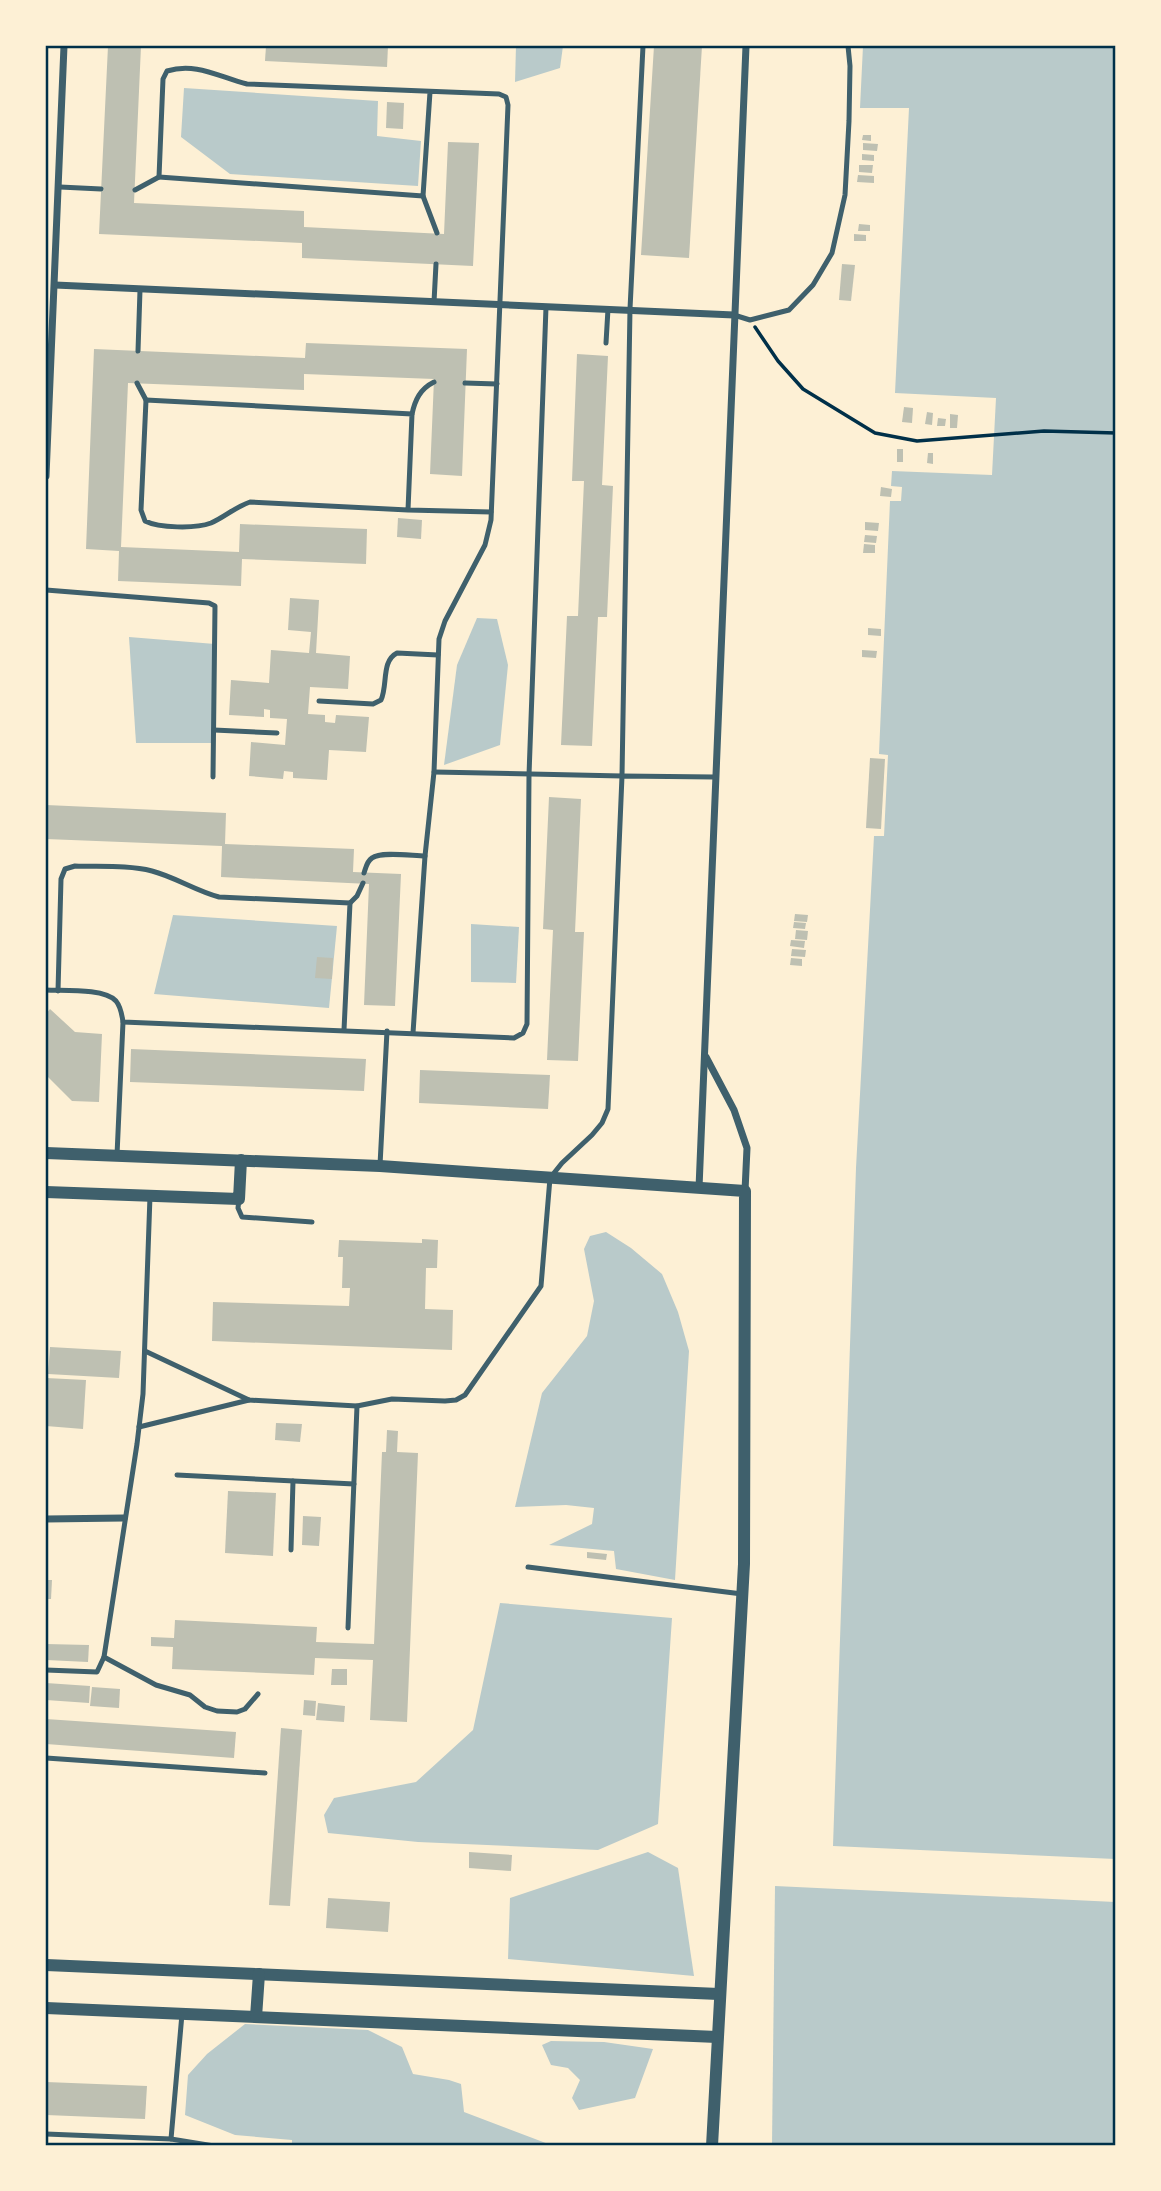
<svg xmlns="http://www.w3.org/2000/svg" width="1161" height="2191" font-family="'PT Sans Narrow',sans-serif">
<style>
.green{fill:#b9caca}
.building{fill:#bec0b2}
.lines{fill:none;stroke-linecap:round;stroke-linejoin:round}
.path{stroke:#003049;stroke-width:3.5}
.service{stroke:#3f606c;stroke-width:5}
.minor{stroke:#3f606c;stroke-width:7}
.tertiary{stroke:#3f606c;stroke-width:12}
.neatline{fill:none;stroke:#003049;stroke-width:2.5}
</style>
<rect width="100%" height="100%" fill="#fdf0d5"/>
<g class="green">
<path d="M516,46H563L560,68L515,82Z"/>
<path d="M863,46H1115V1859L833,1846L856,1168L874,836H884L888,755L879,754L890,501H901L902,487L891,486L892,471L992,475L996,398L895,393L909,108H860Z"/>
<path d="M184,88L378,101L377,136L421,141L418,186L230,174L181,137Z"/>
<path d="M477,618L497,619L508,665L500,745L444,765L457,665Z"/>
<path d="M129,637L215,644L214,743H136Z"/>
<path d="M173,915L337,926L329,1008L154,994Z"/>
<path d="M471,924L519,927L516,983L471,982Z"/>
<path d="M606,1232L631,1248L662,1274L678,1312L689,1351L675,1580L616,1569L614,1551L549,1545L592,1524L594,1508L566,1505L515,1507L542,1393L587,1336L594,1301L584,1249L590,1236Z"/>
<path d="M500,1603L672,1618L658,1824L598,1850L418,1842L328,1833L324,1815L334,1798L416,1782L473,1730Z"/>
<path d="M648,1852L678,1868L694,1976L508,1959L510,1898Z"/>
<path d="M775,1886L1115,1902V2145H772Z"/>
<path d="M245,2024L368,2030L402,2047L413,2074L449,2080L461,2084L464,2112L551,2145H292V2140L235,2135L185,2115L188,2075L207,2054Z"/>
<path d="M551,2041L604,2042L653,2049L635,2098L579,2110L572,2098L580,2080L568,2068L551,2065L542,2045Z"/>
</g>
<g class="building">
<path d="M108,46H141L134,203L304,211V227L444,234L448,142L479,143L473,266L302,258V243L99,234Z"/>
<path d="M266,46H388L387,67L265,61Z"/>
<path d="M654,46H702L689,258L641,255Z"/>
<path d="M387,102L404,103L403,129L386,128Z"/>
<path d="M863,135H871V141L862,140Z"/>
<path d="M863,143L878,144L877,151L863,150Z"/>
<path d="M862,154L874,155V161L862,160Z"/>
<path d="M859,165H873L872,173L859,172Z"/>
<path d="M858,175L874,176V183L857,182Z"/>
<path d="M859,224L870,225V231H858Z"/>
<path d="M854,234L866,235V241H854Z"/>
<path d="M842,264L855,265L851,301L839,300Z"/>
<path d="M306,343L467,349L462,476L430,474L434,379L304,374V390L128,383L121,547L239,552L240,524L367,529L366,564L242,559L241,586L118,581L119,551L86,549L94,349L305,358Z"/>
<path d="M577,354L608,356L602,485L613,486L607,617H598L592,746L561,745L567,616H578L584,481H572Z"/>
<path d="M904,407L913,408L912,423L902,422Z"/>
<path d="M927,412L933,413L932,425L925,424Z"/>
<path d="M950,414L958,415L957,428H950Z"/>
<path d="M938,418L946,419L945,426H937Z"/>
<rect x="897" y="449" width="6" height="13"/>
<path d="M928,453H933V464L927,463Z"/>
<path d="M881,487L892,489L891,497L880,496Z"/>
<path d="M398,518L422,520L421,539L397,537Z"/>
<path d="M865,522L879,523L878,531L865,530Z"/>
<path d="M865,535L877,536L876,543L864,542Z"/>
<path d="M864,544L875,545V553H863Z"/>
<path d="M290,598L319,600L316,653L350,656L348,689L310,687L308,714L325,715V722L335,723L336,715L369,717L366,752L329,750L327,780L293,778V772L284,771L283,779L249,776L251,742L285,745L287,719L270,718V710L264,709V717L229,715L231,680L269,683L271,650L309,653L311,632L288,630Z"/>
<path d="M868,628L881,629V636L868,635Z"/>
<path d="M862,650L877,651L876,658L862,657Z"/>
<path d="M870,758L885,759L881,829L866,828Z"/>
<path d="M549,797L581,799L575,932H584L578,1061L547,1060L553,930L543,929Z"/>
<path d="M46,805L226,813L225,844L354,849L353,872L401,874L395,1006L364,1005L369,884L221,877L222,846L46,839Z"/>
<path d="M795,914L808,915L807,922L794,921Z"/>
<path d="M794,922L806,923L805,929L793,928Z"/>
<path d="M796,930L808,931L807,940L795,939Z"/>
<path d="M791,940L805,941L804,948L790,946Z"/>
<path d="M792,949L806,950L805,957L791,956Z"/>
<path d="M317,957L333,958L332,979L315,978Z"/>
<path d="M791,958L802,959V966L790,965Z"/>
<path d="M50,1009L75,1032L102,1034L99,1102L72,1101L46,1075V1014Z"/>
<path d="M131,1049L366,1059L364,1091L130,1082Z"/>
<path d="M420,1070L550,1075L548,1109L419,1103Z"/>
<path d="M422,1239L438,1240L437,1268H426L425,1309L453,1310L452,1350L212,1341L213,1302L349,1306L350,1288H342L343,1257H338L339,1240L422,1243Z"/>
<path d="M50,1347L121,1351L119,1378L48,1374Z"/>
<path d="M46,1378L86,1380L83,1429L46,1426Z"/>
<path d="M276,1423L302,1424L300,1442L275,1440Z"/>
<path d="M387,1430L398,1431L397,1452L418,1453L407,1722L370,1720L373,1660L315,1658L314,1675L172,1669L173,1647L151,1646V1637L174,1638L175,1620L317,1627L316,1642L374,1644L382,1452H386Z"/>
<path d="M228,1491L276,1493L273,1556L225,1553Z"/>
<path d="M303,1516L321,1517L319,1546L302,1545Z"/>
<path d="M587,1552L607,1554L606,1560L587,1558Z"/>
<path d="M46,1580H52L51,1599H46Z"/>
<path d="M46,1644L89,1645L88,1662L46,1660Z"/>
<path d="M332,1669H347V1685H331Z"/>
<path d="M46,1683L90,1686L89,1703L46,1700Z"/>
<path d="M92,1687L120,1689L119,1708L90,1706Z"/>
<path d="M304,1700L316,1701L315,1716L303,1715Z"/>
<path d="M318,1703L345,1706L344,1722L316,1720Z"/>
<path d="M46,1719L236,1732L234,1758L46,1744Z"/>
<path d="M281,1728L302,1730L290,1906L269,1905Z"/>
<path d="M469,1852L512,1855L511,1871L469,1868Z"/>
<path d="M328,1898L390,1902L388,1932L326,1928Z"/>
<path d="M46,2082L147,2086L145,2119L46,2115Z"/>
</g>
<g class="lines">
<path class="path" d="M755,327L778,361L803,389L875,433L917,441L1044,431L1116,433"/>
<g class="service">
<path d="M60,187L101,189"/>
<path d="M135,190L159,177"/>
<path d="M423,196L437,233"/>
<path d="M434,302L436,264"/>
<path d="M734,315L750,320L789,310L813,285L832,253L845,195L849,121L850,66L848,46"/>
<path d="M606,343L608,309"/>
<path d="M138,351L140,290"/>
<path d="M137,383L146,400"/>
<path d="M465,383L497,384"/>
<path d="M412,414C415,400 420,389 434,382"/>
<path d="M408,510L250,502C235,507 225,517 211,523C195,529 159,528 145,521L141,510L146,400L412,414L408,510L491,512"/>
<path d="M46,590L209,603L215,606L213,777"/>
<path d="M319,701L373,704L381,700C388,685 381,661 397,653L438,655"/>
<path d="M214,730L277,733"/>
<path d="M434,772L622,776L630,309L643,46"/>
<path d="M364,873C366,867 367,861 372,858C381,851 413,856 425,856"/>
<path d="M350,903L357,896L363,883"/>
<path d="M46,990C63,991 104,988 116,1001C121,1007 122,1015 123,1022L514,1038L523,1033L527,1024L529,775L546,307"/>
<path d="M58,991L61,879L65,869L75,866C100,867 128,865 152,871C175,877 196,891 219,897L350,903L344,1030"/>
<path d="M413,1033L425,856L434,772L439,639L445,621L485,545L491,520L508,105L506,97L499,94L247,84C219,77 196,62 167,71L163,79L159,177L423,196L430,92"/>
<path d="M117,1155L123,1022"/>
<path d="M380,1165L387,1031"/>
<path d="M150,1196L143,1394L137,1444L104,1657L156,1685L190,1695L205,1707L217,1711L237,1712L245,1709L258,1694"/>
<path d="M239,1199L238,1208L242,1217L312,1222"/>
<path d="M145,1351L249,1400L357,1406L392,1399L445,1401L456,1400L465,1395L541,1286L550,1178L562,1163L592,1135L602,1123L608,1109L622,776L714,777"/>
<path d="M139,1427L249,1400"/>
<path d="M177,1475L354,1484"/>
<path d="M291,1550L293,1481"/>
<path d="M528,1567L742,1594"/>
<path d="M348,1628L357,1406"/>
<path d="M46,1670L97,1672L104,1657"/>
<path d="M46,1758L265,1773"/>
<path d="M46,2134L171,2139L182,2014"/>
<path d="M171,2139L214,2146"/>
</g>
<g class="minor">
<path d="M55,285L734,315"/>
<path d="M46,476L64,46"/>
<path d="M706,1057L734,1110L747,1148L745,1191"/>
<path d="M699,1188L746,46"/>
<path d="M46,1519L124,1518"/>
</g>
<g class="tertiary">
<path d="M46,1153L380,1166L745,1191L744,1564L712,2146"/>
<path d="M46,1192L239,1199L241,1160"/>
<path d="M46,1965L719,1994"/>
<path d="M46,2008L717,2037"/>
<path d="M256,2017L259,1974"/>
</g>
</g>
<rect width="1161" height="2191" fill="none" stroke="#fdf0d5" stroke-width="94"/>
<rect x="47" y="47" width="1067" height="2097" class="neatline"/>
</svg>
